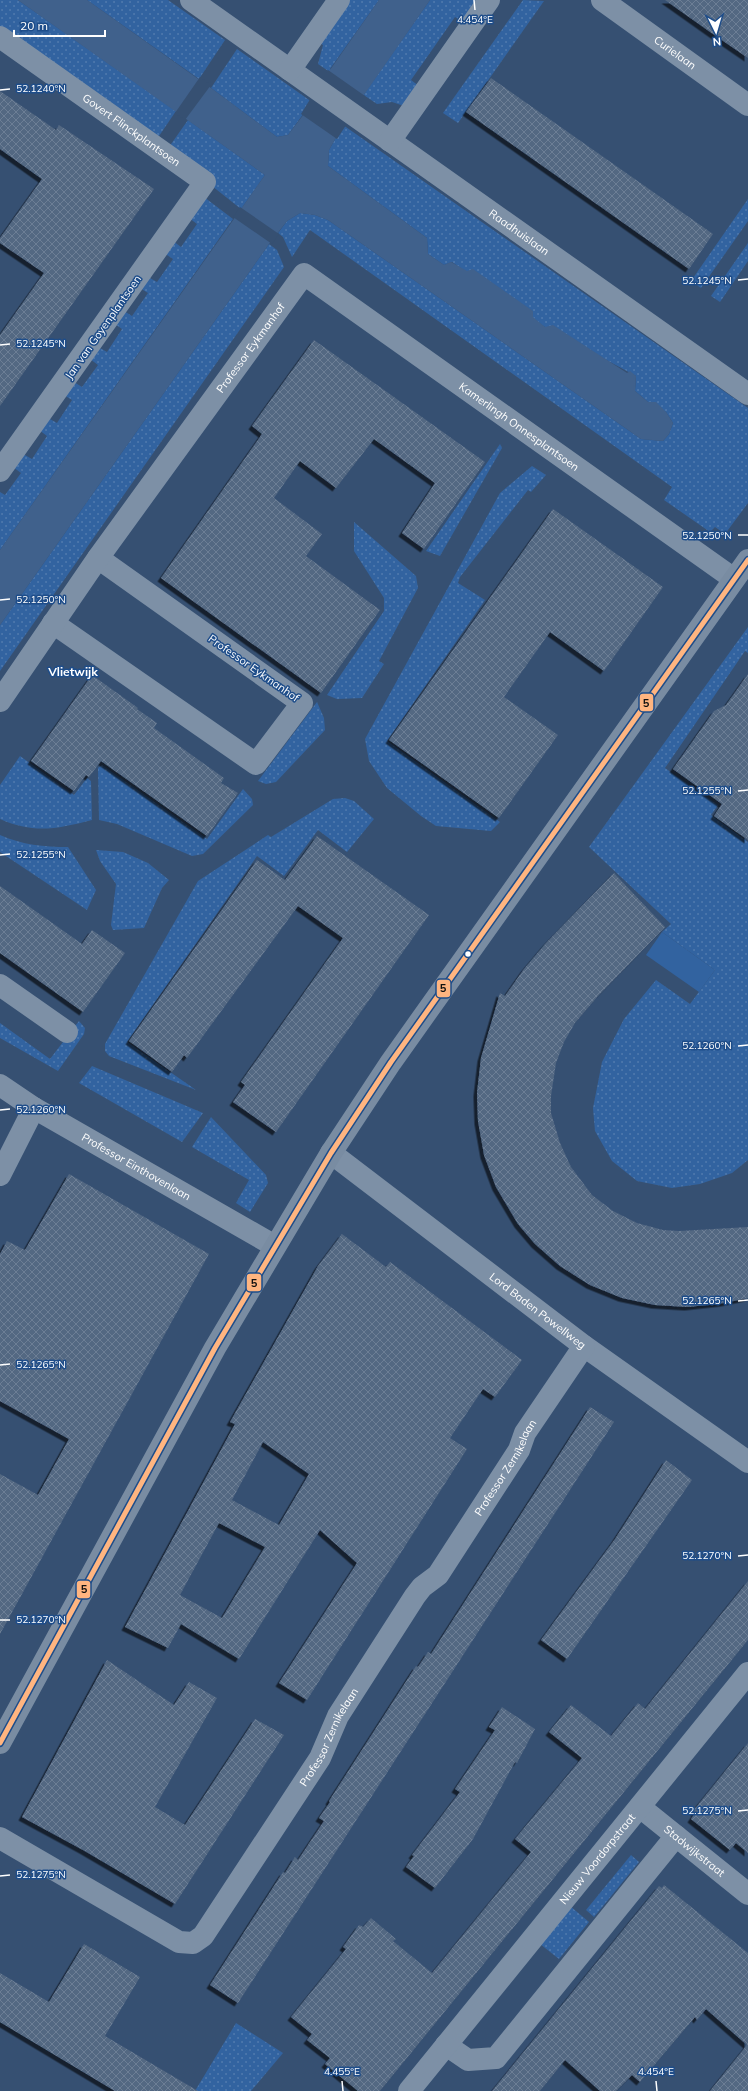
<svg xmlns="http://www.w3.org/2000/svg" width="748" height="2091" font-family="Mulish,sans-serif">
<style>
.grass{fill:url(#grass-dots)}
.pitch{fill:#3263a0}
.water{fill:#40618c}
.pier{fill:#365072}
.building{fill:url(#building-cross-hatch);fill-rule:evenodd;filter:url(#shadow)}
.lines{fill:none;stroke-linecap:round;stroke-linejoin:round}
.street{stroke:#7d90a6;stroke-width:22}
.secondary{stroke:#798ca2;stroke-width:22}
.bus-1-casing{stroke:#1e4d8a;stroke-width:8}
.bus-1{stroke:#ffb580;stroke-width:5}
.ticks{fill:none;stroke:#fff;stroke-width:1.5}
.bus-dot{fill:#fff;stroke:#1e4d8a;stroke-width:1.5}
.labels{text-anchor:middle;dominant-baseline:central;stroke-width:3;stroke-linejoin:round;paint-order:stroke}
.street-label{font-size:11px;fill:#fff;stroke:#1e4d8a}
.neighbourhood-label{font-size:12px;font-weight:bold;fill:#fff;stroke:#1e4d8a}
.ticks-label{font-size:10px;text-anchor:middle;fill:#fff;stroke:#1e4d8a;stroke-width:3;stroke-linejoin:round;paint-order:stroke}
.line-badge{stroke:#1e4d8a;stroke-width:1.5}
.pale-badge-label{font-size:11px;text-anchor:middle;font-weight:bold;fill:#111}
</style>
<defs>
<pattern id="grass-dots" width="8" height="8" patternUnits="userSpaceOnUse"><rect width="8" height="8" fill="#3263a0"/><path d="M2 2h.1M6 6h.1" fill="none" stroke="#517aae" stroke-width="1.8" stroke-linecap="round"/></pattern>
<pattern id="building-cross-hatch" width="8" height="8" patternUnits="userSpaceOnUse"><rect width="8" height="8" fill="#526782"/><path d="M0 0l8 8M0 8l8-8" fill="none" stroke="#6c7e95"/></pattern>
<filter id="shadow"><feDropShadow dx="-3.5" dy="3.5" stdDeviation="0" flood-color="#0009"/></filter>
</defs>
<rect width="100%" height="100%" fill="#365072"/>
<g class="grass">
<path d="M0,0H18L176,111L157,139L0,29Z"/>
<path d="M87,0H168L225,40L199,79Z"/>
<path d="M348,0H379L330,69L364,94L430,0H480L464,23L455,17L411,80L419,86L404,106L392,102L377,104L318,64L323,45L318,42Z"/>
<path d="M523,0L544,1L458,123L443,113Z"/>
<path d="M237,49L312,102L288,135L277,137L211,88Z"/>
<path d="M188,120L265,175L241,209L212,186L216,180L169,147Z"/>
<path d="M343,125L748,408V503L725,534L715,527L710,532L664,500L672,487L310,230L292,257L283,237L278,233L287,221L300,213L315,215L328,220L641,439L663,441L669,434L673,423L666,412L648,402L635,391L636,376L545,327L452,262L444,265L428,254L427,238L328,166L329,150Z"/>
<path d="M204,197L233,219L0,550V492L5,495L21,473L13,467L23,454L32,459L47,436L39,430L48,418L57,423L72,400L64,395L74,382L82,387L98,365L90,359L98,347L107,352L122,329L115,324L124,311L132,316L148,293L140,288L148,277L157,282L173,259L164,253L173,241L181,247L197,224L189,218Z"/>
<path d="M748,199V221L701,288L691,281Z"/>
<path d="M748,243V261L720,302L711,296Z"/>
<path d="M269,244L277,250L284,267L0,671V625Z"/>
<path d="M500,444L502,448L440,556L426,551Z"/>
<path d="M532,466L546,475L531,492L528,490L460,577L458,583L485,600L387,741L500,822L491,831L436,826L421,816L387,788L369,761L365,739L500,493Z"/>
<path d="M354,522L416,576L418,588L379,661L384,664L362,698L337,699L327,695L384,611V598L354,551Z"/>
<path d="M748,627V653L745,651L665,768L718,805L711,815L748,842V1160L732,1173L700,1184L672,1188L637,1181L612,1161L595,1131L593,1108L602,1062L624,1019L656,980L690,1004L715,970L662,932L671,924L589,847Z"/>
<path d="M317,702L324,718L325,730L276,782L266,784L258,781Z"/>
<path d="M20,756L74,795L87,778L91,781L92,820C57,829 34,834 0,819V785Z"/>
<path d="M102,765L207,839L243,789L252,799L253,805L203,854L192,856L117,824L99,820L98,768Z"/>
<path d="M345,798L354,801L374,819L347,852L318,830L284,876L257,856L127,1042L196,1090L109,1056L105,1051V1044L198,881L268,835L271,837L333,799Z"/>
<path d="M0,835C23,845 43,847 68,847L96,890L87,910L0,852Z"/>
<path d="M96,850L123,852L148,863L169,880L162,888L144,928L113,930L111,925L116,884L100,861Z"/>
<path d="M79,1021L85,1028L84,1034L58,1071L0,1038V1023L50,1059Z"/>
<path d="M92,1066L203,1113L182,1142L79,1083Z"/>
<path d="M211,1117L266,1175L268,1183L250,1212L236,1203L249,1180L192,1147Z"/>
<path d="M631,1855L639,1862L594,1917L586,1910Z"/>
<path d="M570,1906L589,1922L559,1959L540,1944Z"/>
<path d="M236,2023L283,2053L251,2091H195Z"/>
</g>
<path class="pitch" d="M662,932L715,970L699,992L646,955Z"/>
<path class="water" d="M18,0H87L211,88L277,137L288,135L304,114L330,70L379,0H430L343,125L329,150L328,166L427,238L428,254L444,265L451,262L467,271L473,269L533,311V317L545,327L553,325L627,373L630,371L636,376L635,391L648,402H656L666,412L673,423L669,434L663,441L641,439L328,220L315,215L300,213L287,221L269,244L0,625V550L265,175Z"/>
<g class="pier">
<path d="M328,70L365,96L337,139L301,114Z"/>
<path d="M200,77L211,85L185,120L175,113Z"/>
<path d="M240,207L279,234L272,244L233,217Z"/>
</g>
<g class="building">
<path d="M665,0H748V58L713,34Z"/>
<path d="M491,78L713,234L689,269L466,112Z"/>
<path d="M0,91L56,130L59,125L154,189L0,406V335L44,273L0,243V238L42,179L0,149Z"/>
<path d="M314,340L485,462L424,549L402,533L435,483L374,439L336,488L300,461L274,498L322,534L306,556L380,610L321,693L161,578L262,434L252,426Z"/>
<path d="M553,509L663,587L604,671L550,632L504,697L558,735L499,818L389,740Z"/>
<path d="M748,674V840L714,816L722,804L673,769L714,711L726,705Z"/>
<path d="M92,675L138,708L137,709L157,723L154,728L224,778L221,783L238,793L207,836L101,761L89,777L86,775L74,791L31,761Z"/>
<path d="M317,836L429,915L276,1132L233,1102L245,1085L241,1082L343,938L298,906L187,1058L184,1055L172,1072L129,1041L257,860L285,880Z"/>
<path d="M614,873L665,927L598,996L575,1023L564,1042L556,1063L551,1096V1113L560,1143L571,1167L592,1195L613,1211L637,1223L663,1230L679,1231L748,1227V1298L724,1303L688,1307L655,1305L622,1298L590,1285L560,1266L535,1244L518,1224L496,1187L484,1155L478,1121L477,1093L481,1058L500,993L505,996L524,969L546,943Z"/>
<path d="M0,886L82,944L92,930L125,953L83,1012L0,953Z"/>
<path d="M69,1174L209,1254L0,1634V1474L38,1495L69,1439L0,1401V1254L7,1241L25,1250Z"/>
<path d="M342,1234L386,1267L390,1262L522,1360L495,1397L483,1389L450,1438L467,1449L307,1700L279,1683L357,1563L320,1530L239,1659L181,1624L168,1648L125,1627L235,1424L230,1422L318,1266ZM263,1442L309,1474L279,1525L232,1500ZM219,1523L265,1547L222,1618L180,1595Z"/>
<path d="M590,1407L614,1422L238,2003L210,1985L283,1872L285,1873L295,1857L298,1860L324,1821L319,1818L330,1802L329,1801L416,1666L418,1667L428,1652L431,1654Z"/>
<path d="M666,1460L692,1480L567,1659L541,1640L615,1539Z"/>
<path d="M748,1581V1640L380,2091H358L325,2064L330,2058L307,2040L312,2034L291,2017L346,1949L343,1947L359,1925L363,1927L371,1918L396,1939L393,1941L432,1973L531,1852L515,1839L582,1758L549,1732L571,1705L611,1736L638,1703L645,1709Z"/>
<path d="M107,1660L174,1705L189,1682L217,1698L155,1807L185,1825L255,1719L284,1735L175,1904L83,1850L22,1817Z"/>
<path d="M502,1707L535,1729L517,1763L515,1762L473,1839L435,1888L406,1867L414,1856L412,1855L460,1792L455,1789L495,1730L489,1727Z"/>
<path d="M748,1743V1853L736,1843L730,1850L691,1819L695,1813L693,1811Z"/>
<path d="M664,1885L748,1953V2091H710L747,2045L706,2009L697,2020L695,2017L640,2082L632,2075L616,2091H600L565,2060L540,2091H492L659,1886L662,1888Z"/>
<path d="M84,1944L140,1977L105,2036L198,2091H115L0,2022V1973L49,2002Z"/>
</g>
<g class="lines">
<g class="street">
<path id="s1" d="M191,0L748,394"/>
<path id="s2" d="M602,0L748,105"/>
<path id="s3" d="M0,37L205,182L0,471"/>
<path d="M290,70L339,0"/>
<path d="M390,141L489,0"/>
<path d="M53,623L256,764L302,703L98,558"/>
<path id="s4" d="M0,701L98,558L304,274L734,579"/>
<path d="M0,985L67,1032"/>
<path id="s5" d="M0,1085L34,1108L275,1246"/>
<path id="s6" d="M331,1153L584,1346L748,1462"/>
<path d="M0,1175L34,1108"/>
<path id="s7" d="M640,1807L748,1894"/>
<path id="s8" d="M0,1838L179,1942L193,1943L203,1936L320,1758L338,1716L415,1596L422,1587L438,1575L519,1450L525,1433L584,1346"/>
<path d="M446,2045L468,2060L496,2058L676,1836"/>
<path id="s9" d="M409,2091L748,1673"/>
</g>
<path class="secondary" d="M0,1743L215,1348L331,1153L391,1062L748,560"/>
<defs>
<path id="bus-1" d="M0,1743L215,1348L331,1153L391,1062L748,560"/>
</defs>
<use href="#bus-1" class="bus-1-casing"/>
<use href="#bus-1" class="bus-1"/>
</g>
<path class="ticks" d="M474,0L475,10M0,90L10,89M738,280L748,279M0,345L10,344M738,535H748M0,600L10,599M738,791L748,790M0,855L10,854M738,1046L748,1045M0,1110L10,1109M738,1301L748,1300M0,1365L10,1364M738,1556L748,1555M0,1620H10M738,1811L748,1810M0,1876L10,1875M342,2081L343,2091M656,2081L657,2091"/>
<circle class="bus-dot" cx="468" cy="954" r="3.5"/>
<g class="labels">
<g class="street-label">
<text stroke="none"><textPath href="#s2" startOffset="90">Curielaan</textPath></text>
<text stroke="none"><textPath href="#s3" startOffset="161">Govert Flinckplantsoen</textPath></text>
<text stroke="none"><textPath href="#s1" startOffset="402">Raadhuislaan</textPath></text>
<text transform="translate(103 327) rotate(-55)">Jan van Goyenplantsoen</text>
<text stroke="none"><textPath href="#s4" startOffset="433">Professor Eykmanhof</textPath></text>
<text stroke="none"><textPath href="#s4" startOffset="788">Kamerlingh Onnesplantsoen</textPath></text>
<text transform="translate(254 668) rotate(35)">Professor Eykmanhof</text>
<text stroke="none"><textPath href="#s5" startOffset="159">Professor Einthovenlaan</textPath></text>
<text stroke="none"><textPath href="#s6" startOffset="260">Lord Baden Powellweg</textPath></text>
<text stroke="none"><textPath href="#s8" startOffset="793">Professor Zernikelaan</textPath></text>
<text stroke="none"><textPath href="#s8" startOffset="469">Professor Zernikelaan</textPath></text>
<text stroke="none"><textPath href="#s7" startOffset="70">Stadwijkstraat</textPath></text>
<text stroke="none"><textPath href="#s9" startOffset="299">Nieuw Voordorpstraat</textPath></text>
</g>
<g class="neighbourhood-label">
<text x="73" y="671">Vlietwijk</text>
</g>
</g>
<g class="ticks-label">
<text x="475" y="23">4.454°E</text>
<text x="41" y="92">52.1240°N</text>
<text x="707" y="284">52.1245°N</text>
<text x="41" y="347">52.1245°N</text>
<text x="707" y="539">52.1250°N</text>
<text x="41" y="603">52.1250°N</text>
<text x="707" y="794">52.1255°N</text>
<text x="41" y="858">52.1255°N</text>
<text x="707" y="1049">52.1260°N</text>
<text x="41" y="1113">52.1260°N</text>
<text x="707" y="1304">52.1265°N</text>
<text x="41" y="1368">52.1265°N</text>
<text x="707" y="1559">52.1270°N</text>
<text x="41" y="1623">52.1270°N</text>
<text x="707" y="1814">52.1275°N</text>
<text x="41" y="1878">52.1275°N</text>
<text x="342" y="2075">4.455°E</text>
<text x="656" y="2075">4.454°E</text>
</g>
<g class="line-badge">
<rect x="639" y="693" width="15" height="19" rx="4" fill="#ffb580"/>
<rect x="436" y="979" width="15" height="19" rx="4" fill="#ffb580"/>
<rect x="246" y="1273" width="16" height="19" rx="4" fill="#ffb580"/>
<rect x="76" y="1580" width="15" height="19" rx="4" fill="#ffb580"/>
</g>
<g class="pale-badge-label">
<text x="646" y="707">5</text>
<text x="443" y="992">5</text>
<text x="254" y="1287">5</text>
<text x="84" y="1593">5</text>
</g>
<g transform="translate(716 32) rotate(175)" stroke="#1e4d8a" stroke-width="3" paint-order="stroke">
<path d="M0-3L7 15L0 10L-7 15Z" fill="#ffffff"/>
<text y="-6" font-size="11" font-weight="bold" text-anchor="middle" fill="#ffffff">N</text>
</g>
<path d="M14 30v6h91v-6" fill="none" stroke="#ffffff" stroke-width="2"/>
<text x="20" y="30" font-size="12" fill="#ffffff" stroke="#1e4d8a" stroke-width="3" paint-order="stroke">20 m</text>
</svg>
